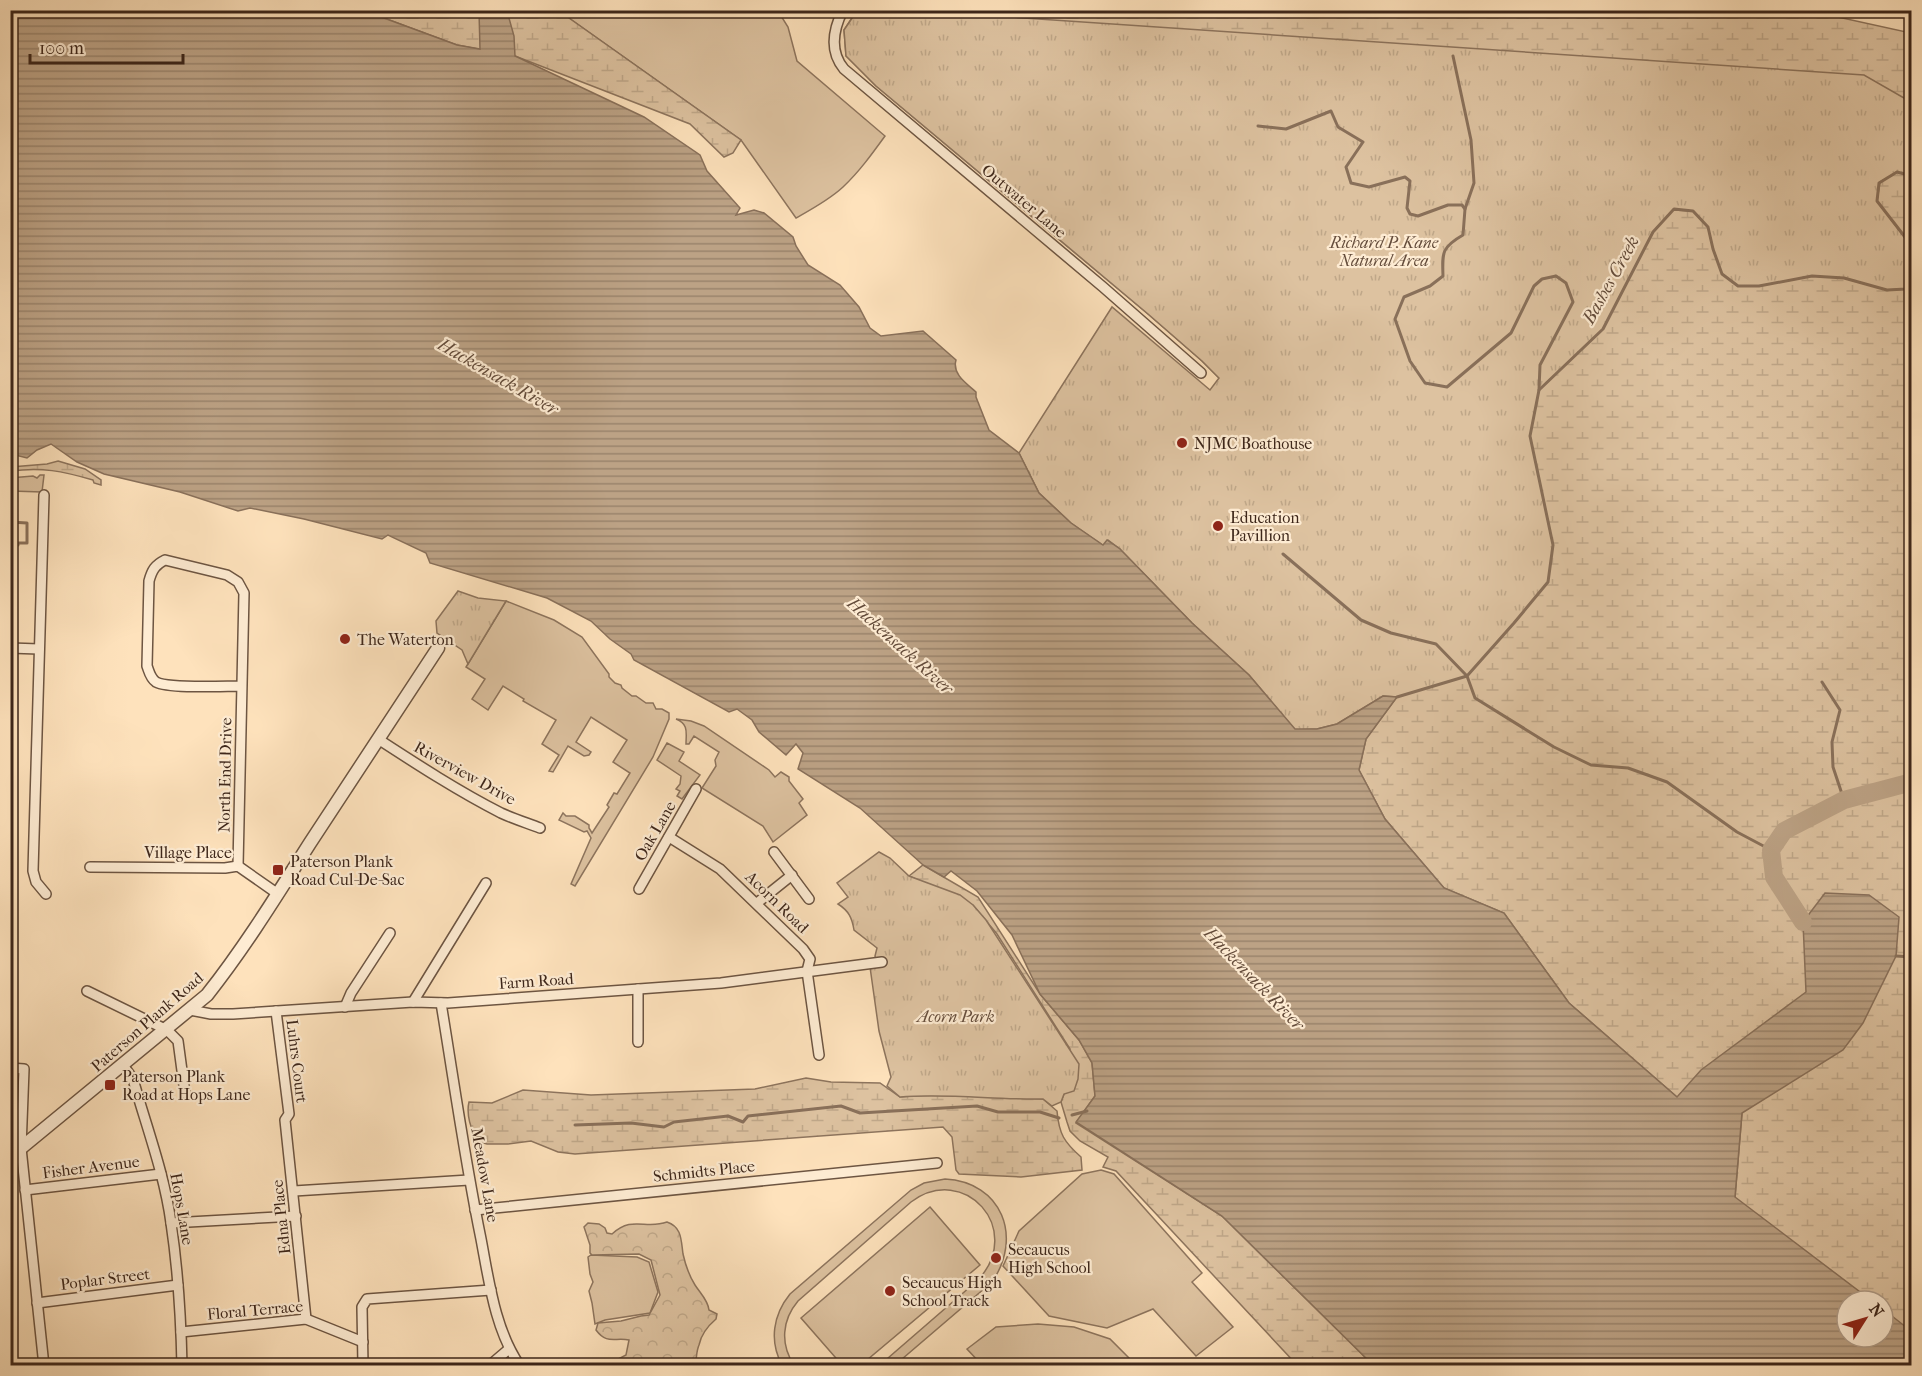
<svg xmlns="http://www.w3.org/2000/svg" width="1922" height="1376" font-family="'IM FELL French Canon',serif">
<style>
.green{fill:#ddc2a0;stroke:#8d745d;stroke-width:1.5}
.forest{fill:url(#forest-crowns);stroke:#8d745d;stroke-width:1.5}
.wetland{fill:url(#wetland-marsh);stroke:#8d745d;stroke-width:1.5}
.park{fill:url(#park-tufts);stroke:#8d745d;stroke-width:1.5}
.water{fill:url(#water-rules);stroke:#89705a;stroke-width:1.5}
.lines{fill:none;stroke-linecap:round;stroke-linejoin:round}
.stream{stroke:#89705a;stroke-width:3}
.river{stroke:#bca285;stroke-width:18}
.minor-casing{stroke:#6d5542;stroke-width:12}
.tertiary-casing{stroke:#6d5542;stroke-width:15}
.minor{stroke:#feecd3;stroke-width:9}
.tertiary{stroke:#feecd3;stroke-width:12}
.poi-dot{fill:#8f2418;stroke:#feecd3;stroke-width:2}
.labels{text-anchor:middle;dominant-baseline:central;stroke-width:4.5;stroke-linejoin:round;paint-order:stroke}
.street-label{font-size:16px;fill:#3d261a;stroke:#feecd3}
.park-label{font-size:16px;font-style:italic;fill:#654d3c;stroke:#feecd3}
.poi-label{font-size:16px;fill:#3d261a;stroke:#feecd3;text-anchor:start}
.water-label{font-size:18px;font-style:italic;fill:#634b3a;stroke:#feecd3}
</style>
<defs>
<pattern id="forest-crowns" width="20" height="18" patternUnits="userSpaceOnUse" patternTransform="scale(1.5)"><rect width="20" height="18" fill="#ddc2a0"/><path d="M2 6a3 3 0 1 1 6 0M12 15a3 3 0 1 1 6 0" fill="none" stroke="#bfa789"/></pattern>
<pattern id="wetland-marsh" width="20" height="14" patternUnits="userSpaceOnUse" patternTransform="scale(1.5)"><rect width="20" height="14" fill="#ddc2a0"/><path d="M1 5h8M5 5V1M11 12h8M15 12V8" fill="none" stroke="#bfa789"/></pattern>
<pattern id="park-tufts" width="24" height="20" patternUnits="userSpaceOnUse" patternTransform="scale(1.5)"><rect width="24" height="20" fill="#ddc2a0"/><path d="M3 7l-1-3M5 7V3M7 7l1-3M15 17l-1-3M17 17v-4M19 17l1-3" fill="none" stroke="#bfa789"/></pattern>
<pattern id="water-rules" width="6" height="5" patternUnits="userSpaceOnUse" patternTransform="scale(1.5)"><rect width="6" height="5" fill="#bca285"/><path d="M0 2.5h6" fill="none" stroke="#9a846c"/></pattern>
</defs>
<rect width="100%" height="100%" fill="#fee2bc"/>
<filter id="stains"><feTurbulence type="fractalNoise" baseFrequency=".00333" numOctaves="4"/><feColorMatrix values="0 0 0 0 .2 0 0 0 0 .09 0 0 0 0 .02 0 0 0 .5 -.17"/></filter>
<radialGradient id="worn" r=".72"><stop offset=".6" stop-color="#630" stop-opacity="0"/><stop offset="1" stop-color="#630" stop-opacity=".3"/></radialGradient>
<g class="green">
<path d="M559,11H778L788,27L797,61L885,136C872,154 859,172 843,187C829,200 812,209 796,218L741,140Z"/>
<path d="M40,475H44L42,492L11,491L10,478L33,476L37,478Z"/>
<path d="M506,601L554,620L582,637L609,674V677L615,683L621,685L622,688L632,696H636L646,703H653L656,709H662L669,713V719L653,757L575,886L571,884L591,838L587,831L584,832L559,820L563,813L566,816H575L589,825V828L592,833L609,807L607,805L614,793L617,794L630,773L613,762L627,740L591,717L576,742L591,752L589,755L584,756L568,746L553,772L549,771L559,755L542,744L556,720L523,701L524,699L503,686L488,710L472,699L485,679L466,667Z"/>
<path d="M676,719L691,721L704,726L769,770L775,777L781,772L789,777V781L803,799L799,803L807,815L773,842L763,826L702,788L716,766L715,760L719,752L694,736L689,744H686C686,733 689,724 676,719Z"/>
<path d="M667,743L684,752L679,761L700,775L682,799L677,796L680,791L676,789L680,784L681,776L657,760Z"/>
<path d="M1101,1170L1114,1174L1202,1273L1192,1282L1233,1327L1196,1356L1153,1309L1107,1328L1049,1316L1003,1266L1019,1231L1082,1174Z"/>
<path d="M945,1179C1002,1182 1023,1237 992,1282L895,1365H880L978,1280C1025,1229 964,1162 911,1202L798,1301C782,1320 780,1344 794,1365H782C769,1341 773,1315 790,1294L911,1190L924,1183Z"/>
<path d="M930,1207L980,1265L861,1365H842L801,1318Z"/>
<path d="M591,1255L637,1257L649,1262L658,1292L650,1313L605,1320L595,1324L592,1303L589,1291L593,1282L590,1274L588,1257Z"/>
<path d="M1038,1324L1074,1327L1110,1339L1133,1362L1129,1366L982,1365L967,1349L996,1327Z"/>
</g>
<path class="forest" d="M667,1222C682,1227 681,1240 683,1254C685,1263 690,1277 695,1285C700,1293 708,1300 709,1310L717,1314L716,1319C709,1325 701,1335 699,1345C696,1352 697,1358 695,1365H607L626,1355L629,1340C615,1337 607,1345 596,1330L598,1323L621,1321L641,1316L649,1315L660,1295L651,1260L639,1254L592,1255L590,1253V1245L584,1227L588,1223L599,1224L605,1228L607,1233L612,1234C633,1215 645,1230 667,1222Z"/>
<g class="wetland">
<path d="M857,10H1806L1911,33V1333L1883,1310V1301H1871L1735,1198L1742,1113L1677,1097L1569,1003L1504,913L1444,888L1385,819L1359,770L1366,739L1397,697L1219,378L1202,361L1148,314L876,86L846,56L844,30Z"/>
<path d="M365,11H559L741,140L733,153L724,157L690,124L515,56L457,45Z"/>
<path d="M58,461L85,469L101,480V485L94,483L93,480C62,471 42,467 11,471V467L47,464Z"/>
<path d="M923,865L978,897L1040,994L1079,1040L1092,1063L1095,1096L1076,1123L1222,1216L1373,1365H1297L1116,1171L1103,1167L1108,1157L1080,1141L1070,1131L1067,1122L1061,1102L1064,1094L1070,1049L997,934L973,905L909,876Z"/>
<path d="M806,1078L831,1082L880,1083L900,1097L926,1095L965,1096L1043,1099L1057,1111C1059,1134 1064,1142 1081,1157L1082,1170L1021,1177L959,1174L956,1170L952,1137L943,1127L575,1154L558,1152L531,1141L508,1144H487L477,1141C471,1130 466,1114 469,1102L492,1103L523,1090L591,1095L755,1089Z"/>
</g>
<g class="park">
<path d="M942,10L950,13L1864,75L1911,102V176L1897,172L1880,182L1877,201L1911,246V281L1906,289L1887,290L1844,278L1812,276L1759,286H1738L1722,274L1713,249L1708,227L1693,211L1673,210L1653,232L1603,329L1539,390L1530,436L1553,545L1548,582L1514,623L1467,676L1397,697L1383,696L1337,724L1317,729L1295,730L1249,675L1192,623L1120,549L1108,540L1104,546L1071,523L1039,493L1019,453L1112,307L1210,390L1219,378L1202,361L1148,314L876,86L846,56L844,30L857,11Z"/>
<path d="M458,591L478,598L506,601L468,664L462,650L437,633L436,621Z"/>
<path d="M879,852L890,858L909,876L960,895L973,905L986,920L1079,1064L1078,1079L1074,1091L1064,1094L1061,1102L1052,1106L1043,1099C995,1100 948,1093 900,1097L887,1086L891,1077L879,1031L870,967L877,966L875,956L877,948L854,930C852,918 849,911 838,904L848,897L837,883Z"/>
</g>
<path class="water" d="M10,11H365L457,45L480,49L479,11H507L514,36L515,56L644,117L700,155L707,171L740,208L736,215L754,210L764,213L793,237L796,246L808,265L840,285L859,307L870,328L881,336L923,331L956,360C952,374 966,383 976,392V397L989,430L1019,453L1039,493L1071,523L1103,545L1107,540L1120,549L1192,623L1249,675L1295,729H1317L1337,724L1383,696L1397,697L1366,739L1359,770L1385,819L1444,888L1504,913L1569,1003L1677,1097L1701,1070L1806,992L1803,922L1825,893L1869,895L1899,917L1896,956L1863,1023L1843,1050L1742,1113L1735,1197L1872,1301H1847V1337H1883V1309L1911,1331V1365H1373L1222,1216L1076,1122L1095,1096L1092,1063L1079,1040L1040,994L1012,935L977,891L951,871L944,877L923,865L860,808L798,769L803,753L796,744L786,755L759,732L752,720L737,709L729,712L634,660L631,654L610,639L591,621L547,598L430,563L426,553L388,535L382,539L304,519L250,508L238,511L180,492L104,474L77,462L51,444L37,450L27,458L11,454Z"/>
<g class="lines">
<g class="stream">
<path d="M1453,56L1471,140L1474,183L1465,209L1463,235C1442,247 1442,252 1443,276L1430,286L1404,297L1395,319L1410,361L1425,383L1447,387L1511,333L1534,286L1542,279L1556,276L1566,283L1573,302L1540,365L1539,390"/>
<path d="M1258,126L1286,129L1331,111L1338,127L1363,142L1346,167L1351,183L1369,187L1405,177L1410,181L1407,208L1410,214L1418,216L1448,205H1462L1465,209"/>
<path d="M1912,176L1897,172L1879,183L1877,201L1912,246"/>
<path d="M10,522L27,523V543H18V545H10"/>
<path d="M1283,554L1361,620L1391,633L1436,644L1467,676L1475,698L1554,747L1591,765L1628,768L1667,782L1737,832L1771,850"/>
<path d="M1822,682L1840,710L1832,742L1833,767L1844,800"/>
<path d="M1397,697L1467,676L1514,623L1548,582L1553,545L1530,436L1539,390L1603,329L1653,232L1674,209L1693,211L1708,227L1713,249L1722,274L1738,286H1759L1812,276L1844,278L1887,290L1906,289L1912,281"/>
<path d="M1896,956L1912,957"/>
<path d="M1072,1115L1087,1111"/>
<path d="M575,1125L631,1123L664,1127L674,1122L728,1116L743,1122L748,1116L841,1106L860,1113L977,1106L998,1112H1040L1059,1118"/>
</g>
<path class="river" d="M1803,922L1774,877L1771,850L1784,831L1844,800L1912,782"/>
<defs>
<g id="minor">
<path d="M843,10C833,30 829,51 844,69L1103,287L1201,373"/>
<path d="M44,495L33,871L36,882L46,894"/>
<path d="M10,648L39,649"/>
<path d="M378,739C418,765 458,791 501,813C514,819 527,823 540,828"/>
<path d="M669,837L720,869L803,949L810,959L807,971L819,1055"/>
<path d="M774,852L809,899"/>
<path d="M238,866L244,593L238,582L227,575L165,560C155,565 152,570 149,581L147,666C149,671 150,678 156,682C169,689 224,686 241,686"/>
<path d="M90,867L225,868L238,866L278,894"/>
<path d="M639,889L696,789"/>
<path d="M757,903L792,875"/>
<path d="M87,991L167,1030L178,1041L185,1093"/>
<path d="M413,1002L486,883"/>
<path d="M441,1003C454,1082 465,1161 481,1239C489,1281 495,1330 520,1366"/>
<path d="M345,1007L351,993L390,933"/>
<path d="M190,1010L211,1014H233L413,1002L448,1003L721,983L882,962"/>
<path d="M276,1011L289,1114L285,1120L306,1319"/>
<path d="M638,1042V989"/>
<path d="M123,1065L133,1079L135,1086C148,1131 165,1177 171,1223C178,1270 181,1318 182,1366"/>
<path d="M10,1068L24,1069L21,1148L44,1366"/>
<path d="M25,1190L161,1174"/>
<path d="M294,1191L469,1180"/>
<path d="M475,1210L937,1163"/>
<path d="M171,1223L296,1216"/>
<path d="M37,1303L178,1285"/>
<path d="M181,1332L306,1319L363,1342"/>
<path d="M363,1366L362,1307L367,1299L491,1290"/>
<path d="M489,1366L509,1349"/>
</g>
<path id="tertiary" d="M10,1157L207,995C245,947 277,895 310,843C352,778 395,713 438,648"/>
</defs>
<use href="#minor" class="minor-casing"/>
<use href="#tertiary" class="tertiary-casing"/>
<use href="#minor" class="minor"/>
<use href="#tertiary" class="tertiary"/>
</g>
<g class="poi-dot">
<circle cx="1182" cy="443" r="6"/>
<circle cx="1218" cy="526" r="6"/>
<circle cx="345" cy="639" r="6"/>
<rect x="272" y="864" width="12" height="12" rx="3"/>
<rect x="104" y="1079" width="12" height="12" rx="3"/>
<circle cx="996" cy="1258" r="6"/>
<circle cx="890" cy="1291" r="6"/>
</g>
<g class="labels">
<g class="street-label">
<text transform="translate(1024 201) rotate(40)">Outwater Lane</text>
<text transform="translate(465 773) rotate(29)">Riverview Drive</text>
<text transform="translate(225 775) rotate(-89)">North End Drive</text>
<text transform="translate(655 831) rotate(-60)">Oak Lane</text>
<text x="188" y="852">Village Place</text>
<text transform="translate(777 902) rotate(44)">Acorn Road</text>
<text transform="translate(536 981) rotate(-4)">Farm Road</text>
<text transform="translate(147 1022) rotate(-41)">Paterson Plank Road</text>
<text transform="translate(297 1061) rotate(83)">Luhrs Court</text>
<text transform="translate(91 1167) rotate(-7)">Fisher Avenue</text>
<text transform="translate(704 1171) rotate(-6)">Schmidts Place</text>
<text transform="translate(485 1175) rotate(80)">Meadow Lane</text>
<text transform="translate(182 1209) rotate(80)">Hops Lane</text>
<text transform="translate(281 1217) rotate(-96)">Edna Place</text>
<text transform="translate(105 1279) rotate(-7)">Poplar Street</text>
<text transform="translate(255 1310) rotate(-5)">Floral Terrace</text>
</g>
<g class="park-label">
<text x="1384" y="242">Richard P. Kane<tspan x="1384" dy="18">Natural Area</tspan></text>
<text x="956" y="1016">Acorn Park</text>
</g>
<g class="poi-label">
<text x="1194" y="443">NJMC Boathouse</text>
<text x="1230" y="517">Education<tspan x="1230" dy="18">Pavillion</tspan></text>
<text x="357" y="639">The Waterton</text>
<text x="290" y="861">Paterson Plank<tspan x="290" dy="18">Road Cul-De-Sac</tspan></text>
<text x="122" y="1076">Paterson Plank<tspan x="122" dy="18">Road at Hops Lane</tspan></text>
<text x="1008" y="1249">Secaucus<tspan x="1008" dy="18">High School</tspan></text>
<text x="902" y="1282">Secaucus High<tspan x="902" dy="18">School Track</tspan></text>
</g>
<g class="water-label">
<text transform="translate(1611 280) rotate(-61)">Bashes Creek</text>
<text transform="translate(498 377) rotate(30)">Hackensack River</text>
<text transform="translate(900 646) rotate(42)">Hackensack River</text>
<text transform="translate(1254 979) rotate(46)">Hackensack River</text>
</g>
</g>
<rect width="1922" height="1376" fill="none" stroke="#fee2bc" stroke-width="36"/>
<rect x="12" y="12" width="1898" height="1352" fill="none" stroke="#3d261a" stroke-width="3"/>
<rect x="18" y="18" width="1886" height="1340" fill="none" stroke="#3d261a" stroke-width="1.5"/>
<g transform="translate(1865 1319) rotate(53)"><circle r="28" fill="#feecd3" stroke="#b19d89" stroke-width="1.5"/>
<path d="M0-4.5L10 22L0 15L-10 22Z" fill="#8f2418"/>
<text y="-9" font-size="16" font-weight="bold" text-anchor="middle" fill="#3d261a">N</text>
</g>
<path d="M30 54v9h153v-9" fill="none" stroke="#3d261a" stroke-width="3"/>
<text x="39" y="54" font-size="18" fill="#3d261a" stroke="#feecd3" stroke-width="4.5" paint-order="stroke">100 m</text>
<rect width="100%" height="100%" filter="url(#stains)"/>
<rect width="100%" height="100%" fill="url(#worn)"/>
</svg>
